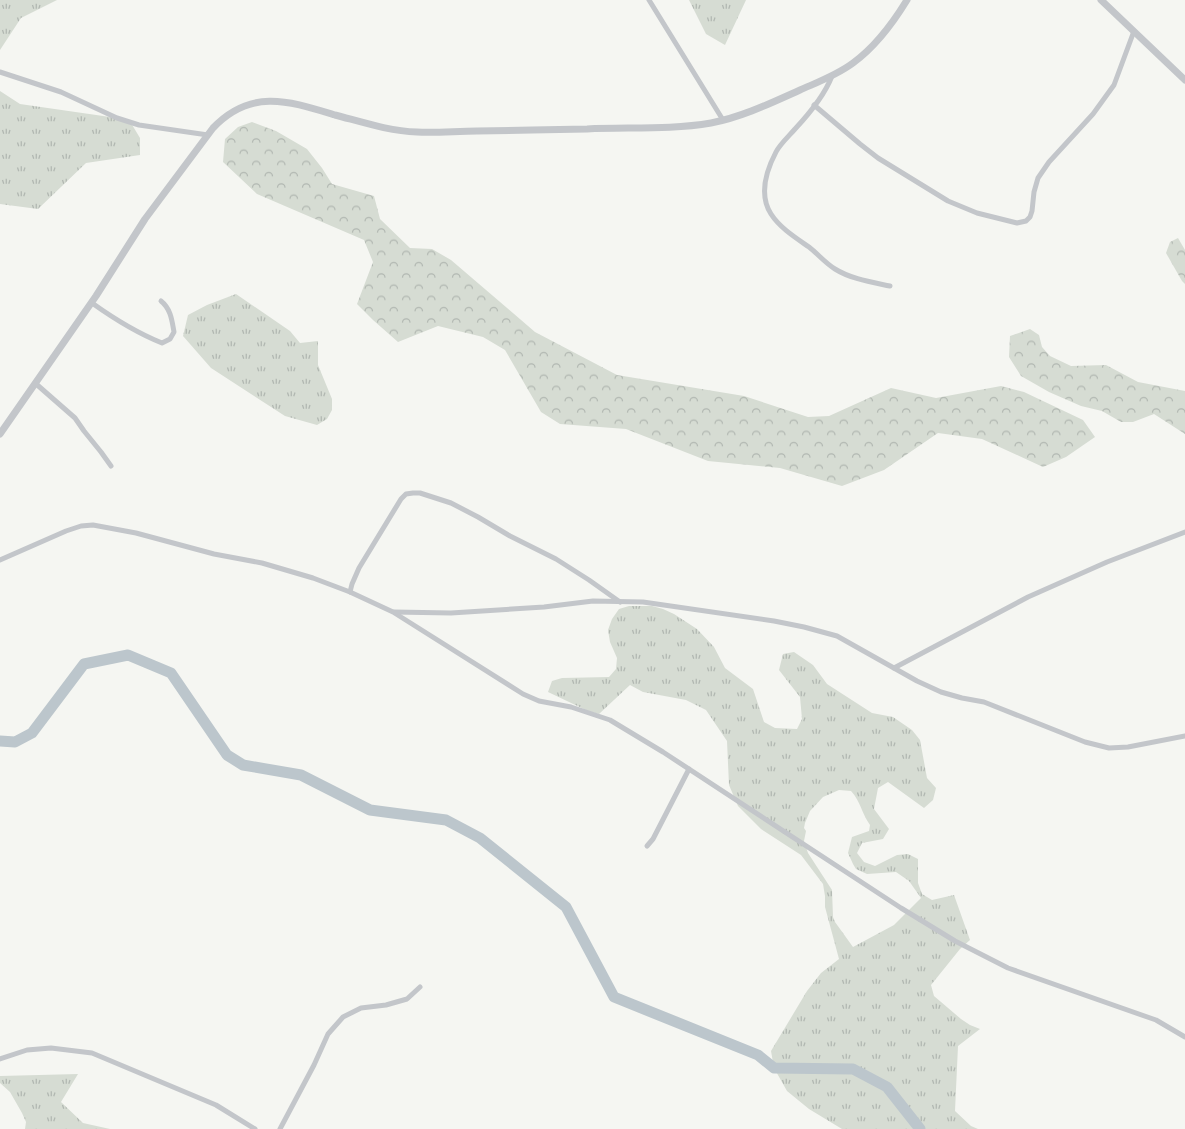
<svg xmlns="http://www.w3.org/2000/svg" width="1185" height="1129" font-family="'Nunito Sans',sans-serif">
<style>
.grass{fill:url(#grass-tufts);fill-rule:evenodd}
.forest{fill:url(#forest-crowns)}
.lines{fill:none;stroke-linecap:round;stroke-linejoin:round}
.river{stroke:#bcc6cc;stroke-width:11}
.minor{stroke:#c3c6ca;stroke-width:5}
.tertiary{stroke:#c3c6ca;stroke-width:7}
</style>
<defs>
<pattern id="grass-tufts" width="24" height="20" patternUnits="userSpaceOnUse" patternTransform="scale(1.25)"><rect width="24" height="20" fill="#d6dcd3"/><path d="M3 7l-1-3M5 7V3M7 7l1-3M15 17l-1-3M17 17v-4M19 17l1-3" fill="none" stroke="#b1b7b1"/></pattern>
<pattern id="forest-crowns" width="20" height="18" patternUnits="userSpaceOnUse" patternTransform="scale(1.25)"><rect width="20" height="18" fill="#d6dcd3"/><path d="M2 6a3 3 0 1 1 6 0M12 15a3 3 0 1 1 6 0" fill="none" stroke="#b1b7b1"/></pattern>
</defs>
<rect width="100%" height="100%" fill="#f5f6f2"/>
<g class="grass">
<path d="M0,0H57L21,18L0,50Z"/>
<path d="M689,0H746L725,45L706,34Z"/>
<path d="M0,91L20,104L117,118L131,123L140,138V155L86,163L38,209L0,204Z"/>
<path d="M236,294L290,331L300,343L318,341V365L332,399V410L327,419L317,425L285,416L211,368L183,336L188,315L207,305Z"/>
<path d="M629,606H652L663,609L674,614L697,629L714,647L725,668L753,689L764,722L775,728L797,729L802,719L800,697L779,670L783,654L794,652L813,665L827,684L872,713L893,717L912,730L920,740L927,778L936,788L933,800L924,808L888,782L878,788L874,809L889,829L883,839L862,843L857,853L864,862L875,866L897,855L908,854L918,859V883L922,894L932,900L954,895L970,940L960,949L931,985L934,996L961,1019L970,1025L980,1029L958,1046L955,1111L971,1126L978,1129H842L809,1109L787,1091L774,1068L771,1051L807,991L821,973L839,959L825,907V896L823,884L801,855L761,829L738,806L729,785L727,741L706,710L686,700L643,692L630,685L599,714L588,711L548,692L552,681L562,678L609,677L616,669L617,658L610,642L608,630L612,619L619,609ZM839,790L851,791C861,802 861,812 870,825L869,831L852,837L848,853L853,864L856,869L867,874L896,872L909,881L921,898L894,925L853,947L835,922L833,917L832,890L808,853L804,841L806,831L804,828L805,823L810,811L823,797Z"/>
<path d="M78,1074L61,1102L83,1123L110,1129H25L26,1122L22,1113L10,1092L0,1083V1076Z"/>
</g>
<g class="forest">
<path d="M252,122L276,131L307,149L322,168L332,184L374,196L380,219L410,248L432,249L451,260L535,332L617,375L744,396L808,417L829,416L891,388L936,398L1001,386L1024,392L1083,420L1095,437L1066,457L1043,467L982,439L938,433L884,470L842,486L780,468L708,461L626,429L560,424L541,412L505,350L483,337L438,326L398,342L373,320L357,304L373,262L364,240L257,194L223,162L225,139L238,127Z"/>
<path d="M1178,238L1185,250V284L1182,281L1166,253L1170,242Z"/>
<path d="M1030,329L1039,335L1042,347L1050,356L1071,366L1106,365L1138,382L1185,391V434L1154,414L1133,422H1121L1102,411L1081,406L1049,392L1021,376L1009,357L1010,336Z"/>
</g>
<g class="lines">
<path class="river" d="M0,741L15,742L32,733L84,664L128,655L171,673L227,755L243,765L301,775L370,810L446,820L480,838L566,907L614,997L758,1055L774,1068L853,1069L887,1087L920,1129"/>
<g class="minor">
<path d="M649,0L723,120"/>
<path d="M0,72L61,92L117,118L139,125L208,135"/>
<path d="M832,76C825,94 809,114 795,129C789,136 780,144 776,152C766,171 759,195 771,214C780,228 796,238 809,247C818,254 825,263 835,269C851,279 871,282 890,286"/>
<path d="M814,105L860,144L878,158L948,201L977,213L1017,223L1026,221L1030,217L1032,211L1034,192L1038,178L1049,162L1093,114L1114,85L1134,31"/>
<path d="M92,303C113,318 137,333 162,343L170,339L174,332C172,321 171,309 161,301"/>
<path d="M35,383L75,418L84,431L101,452L111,466"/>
<path d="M0,560L66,531L81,526L93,525L136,533L214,554L262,563L313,578L350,592L393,612L523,694L539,701L571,707L610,720L663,752L901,908L955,941L1008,968L1156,1020L1185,1037"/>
<path d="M350,592L352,584L359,568L401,499L406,494L413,493H420L451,503L478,517L510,536L556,559L589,580L620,602"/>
<path d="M394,612L451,613L544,607L593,601L643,602L774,621L804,627L837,636L917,681L941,692L962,698L984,702L1085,742L1109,748L1128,747L1185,736"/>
<path d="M894,668L1028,597L1107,562L1185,532"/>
<path d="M647,846L653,839L689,769"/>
<path d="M0,1059L27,1050L51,1048L92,1053L216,1105L255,1129"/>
<path d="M280,1129L314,1065L328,1034L343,1017L361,1008L386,1005L407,999L420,987"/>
</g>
<g class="tertiary">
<path d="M1101,0L1185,80"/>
<path d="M0,434L96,296L145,219L213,128C251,88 289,101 335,115C362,122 389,131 417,132C437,133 457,131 477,131C514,130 550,130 587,129C628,127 670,130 711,123C742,117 771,103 800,90C818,82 837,75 853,63C875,47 893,23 907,0"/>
</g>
</g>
</svg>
